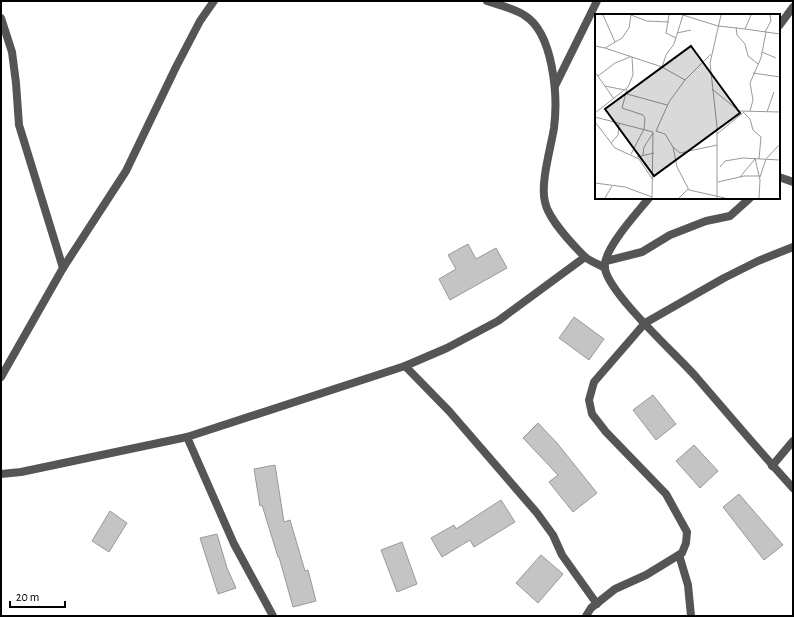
<svg xmlns="http://www.w3.org/2000/svg" width="794" height="617" font-family="'Alegreya Sans',sans-serif">
<style>
.building{fill:#c4c4c4;stroke:#999}
.lines{fill:none;stroke-linecap:round;stroke-linejoin:round}
.minor{stroke:#555;stroke-width:8}
.inset-road{fill:none;stroke:#999;stroke-width:1}
.view{fill:#000;fill-opacity:0.15;stroke:#000;stroke-width:2}
.inset-edge{fill:none;stroke:#000;stroke-width:2}
</style>
<rect width="100%" height="100%" fill="#fff"/>
<g class="building">
<path d="M468,244L476,259L496,248L507,268L450,300L439,279L456,269L448,255Z"/>
<path d="M574,317L604,339L589,360L559,338Z"/>
<path d="M653,395L676,424L656,440L633,410Z"/>
<path d="M538,423L557,443L597,493L573,512L549,482L558,475L523,438Z"/>
<path d="M694,445L718,471L700,488L676,461Z"/>
<path d="M275,465L284,522L290,520L305,571L308,570L316,601L293,607L279,557H278L262,505L260,506L254,469Z"/>
<path d="M739,494L783,545L764,560L723,507Z"/>
<path d="M501,500L515,522L474,547L470,540L442,557L431,538L454,525L456,529Z"/>
<path d="M110,511L127,523L109,552L92,541Z"/>
<path d="M217,534L227,568L236,588L218,594L200,538Z"/>
<path d="M402,542L417,584L397,592L381,550Z"/>
<path d="M541,555L563,574L538,603L516,583Z"/>
</g>
<g class="lines">
<g class="minor">
<path d="M487,1C499,5 513,8 524,15C554,33 558,97 554,128C551,147 540,184 545,202C548,218 572,244 584,256C589,261 598,264 605,268"/>
<path d="M1,18L12,52L16,83L19,125L63,268"/>
<path d="M779,26L793,7"/>
<path d="M555,86L597,1"/>
<path d="M779,177L793,182"/>
<path d="M649,198C638,212 601,251 605,269C610,295 677,355 697,378C729,415 760,452 793,488"/>
<path d="M606,261L642,252L670,235L706,221L730,216L750,198"/>
<path d="M405,366L449,411L537,513L553,535L562,555L597,604"/>
<path d="M1,377L63,268L126,171L176,67L200,21L214,1"/>
<path d="M187,437L234,544L273,616"/>
<path d="M772,466L793,441"/>
<path d="M1,474L21,472L187,437L405,366L447,348L498,321L585,257"/>
<path d="M679,555L688,585L691,616"/>
<path d="M586,616L591,608L615,589L646,575L682,553L686,543L687,532L666,494L606,432L592,414L589,400L594,382L645,323L724,278L758,261L793,247"/>
</g>
</g>
<g transform="translate(595 14)">
<rect width="185" height="185" fill="#fff"/>
<path class="inset-road" d="M8,1L20,28M36,1L52,7L74,8M74,1L71,19L81,24M141,13L142,21L150,30L153,42L163,50M150,15L185,20M170,18L176,7L175,1M82,19L96,16M0,32L10,34L27,24L34,14L36,1M10,34L67,53L90,66M167,38L181,44M67,53L71,41L79,30L88,1L123,12L150,15L156,1M0,58L19,85M158,59L185,63M3,62L20,49L35,43M10,72L30,76M32,75L27,94L48,101L50,104L49,115L36,140M117,75L144,97L185,98M32,80L72,91M155,97L158,86L155,69L166,44L171,18M172,98L179,78M0,99L33,73L38,61L37,43M149,99L155,105L158,116L166,123L164,145M0,103L58,118L57,184M0,108L20,134L44,145L58,166M61,117L74,88L90,66L116,40M61,117L70,120L78,133L85,139L122,131M122,120L149,98M16,129L23,121L24,109M78,133L82,153L94,176L130,184M48,141L49,133L58,119M42,143L59,139M160,144L165,166L164,184M171,145L185,130M125,153L130,147L148,144L185,146M145,163L160,145M165,163L171,145M123,168L149,162H165M0,169L30,173L57,183M10,184L17,172M84,184L93,175M122,184V113L115,49L126,1"/>
<path class="view" d="M96,32L145,99L59,162L10,95Z"/>
<rect width="185" height="185" class="inset-edge"/>
</g>
<rect width="794" height="617" fill="none" stroke="#000000" stroke-width="4"/>
<path d="M10 601v6h55v-6" fill="none" stroke="#000000" stroke-width="2"/>
<text x="16" y="601" font-size="12" fill="#000000" stroke="#ffffff" stroke-width="3" paint-order="stroke">20 m</text>
</svg>
